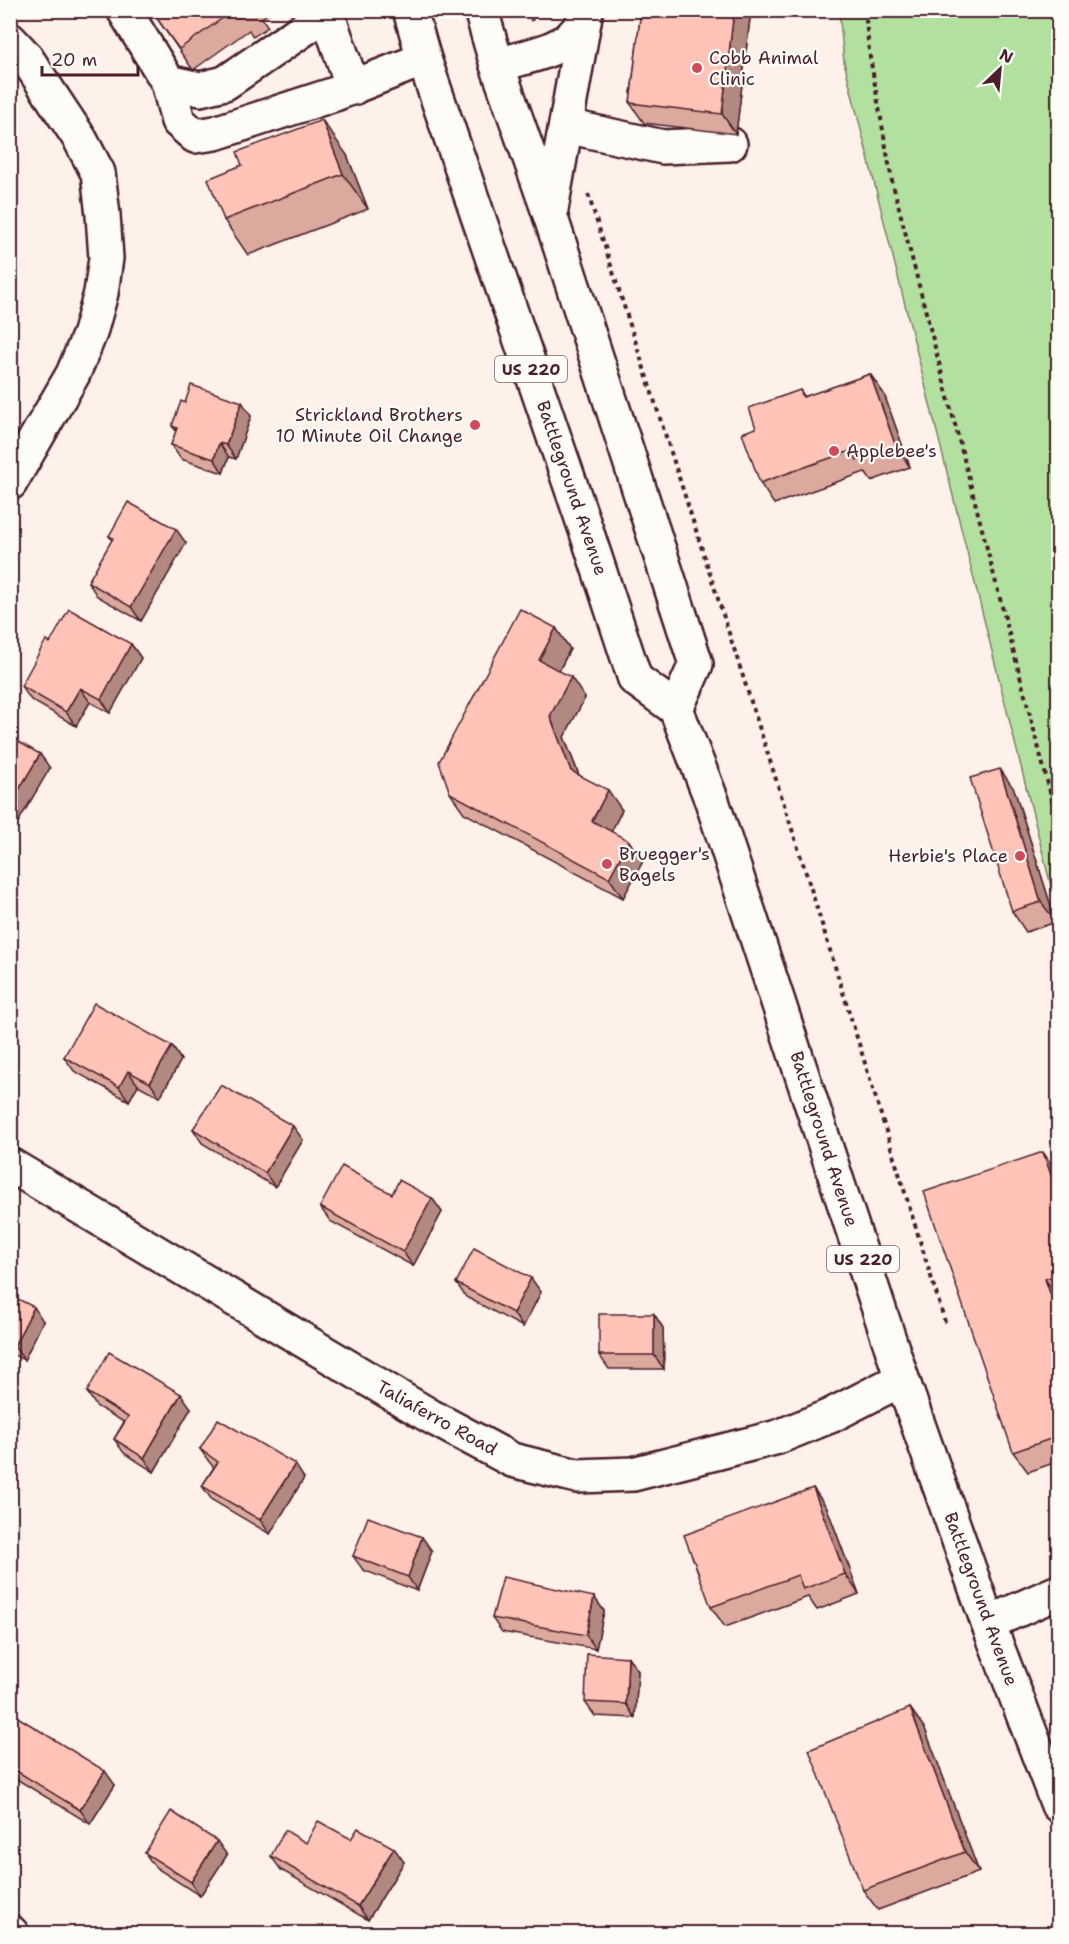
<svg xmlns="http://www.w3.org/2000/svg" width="1069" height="1944" font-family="'Shantell Sans',sans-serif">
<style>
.green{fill:#b2e09f;stroke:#7e8065;stroke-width:1.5}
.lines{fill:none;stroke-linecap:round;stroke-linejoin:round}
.minor-casing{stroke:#4a1f2b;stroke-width:38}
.major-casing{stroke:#4a1f2b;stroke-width:38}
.path{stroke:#4a1f2b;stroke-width:4;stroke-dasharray:4.5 4.5;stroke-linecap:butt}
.minor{stroke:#fdfcf7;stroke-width:33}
.major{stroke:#fdfcf7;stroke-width:33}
.wall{fill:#dba99d;stroke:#4a1f2b;stroke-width:1.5}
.shaded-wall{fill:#b28980;stroke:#4a1f2b;stroke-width:1.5}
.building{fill:#ffc4b7;stroke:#4a1f2b;stroke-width:1.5}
.poi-dot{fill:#d1495b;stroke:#fdfcf7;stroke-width:2}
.labels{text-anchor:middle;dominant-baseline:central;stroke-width:4.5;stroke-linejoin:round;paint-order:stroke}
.shield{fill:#fdfcf7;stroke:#806168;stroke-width:1.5}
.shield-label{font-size:16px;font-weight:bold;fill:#4a1f2b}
.poi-label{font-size:18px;fill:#4a1f2b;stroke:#fdfcf7;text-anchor:start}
.street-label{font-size:18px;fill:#4a1f2b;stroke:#fdfcf7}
</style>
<rect width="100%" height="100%" fill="#fdf1ea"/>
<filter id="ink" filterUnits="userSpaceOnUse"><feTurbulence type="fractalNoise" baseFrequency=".0167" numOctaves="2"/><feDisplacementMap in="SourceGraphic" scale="12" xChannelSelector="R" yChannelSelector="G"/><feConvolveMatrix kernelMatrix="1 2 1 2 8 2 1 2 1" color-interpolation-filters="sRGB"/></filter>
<g filter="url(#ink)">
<path class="green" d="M839,11H1058V914L844,62Z"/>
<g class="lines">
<defs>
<g id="minor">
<path d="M124,10L168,82L178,121L195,136L215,133L335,94L424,59"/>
<path d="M326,10L353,88"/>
<path d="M10,40L25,56L80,139L98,173L103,215L106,258L101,293L90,333L73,374L10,483"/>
<path d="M497,65C521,58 552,53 571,37C576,33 580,27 584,22"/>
<path d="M168,82L200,89L225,83L327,13"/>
<path d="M566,126L663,147L730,144"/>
<path d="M550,215L586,10"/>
<path d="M10,1165L430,1416L512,1460L577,1476L633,1474L778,1437L830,1416L902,1379"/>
<path d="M988,1623L1058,1592"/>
<path d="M10,1932L12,1934"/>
</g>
<g id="major">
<path d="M410,10L424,59L586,530L635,679L676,709L712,801L902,1379L988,1623L1058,1805"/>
<path d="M481,10L497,65L550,215L696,664L676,709"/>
</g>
</defs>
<use href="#minor" class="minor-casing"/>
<use href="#major" class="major-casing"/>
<g class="path">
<path d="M529,10L532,21"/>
<path d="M865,10L869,51L892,181L1058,823"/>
<path d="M588,194L807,876L946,1325"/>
</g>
<use href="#minor" class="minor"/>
<use href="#major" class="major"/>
</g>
<g class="wall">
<path d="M151,10H273L262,18L268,27L253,37L249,30L193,70Z"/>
<path d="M641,10H751L736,134L644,123L630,103Z"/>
<path d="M347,155L368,209L248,255L224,220Z"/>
<path d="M870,374L884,394L910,467L871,481L865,472L774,504L760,483L756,428L800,390L805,397Z"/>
<path d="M185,403L251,416L236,459L229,457L223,473L181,459L171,445L176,431L172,426Z"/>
<path d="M109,536L186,543L141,621L97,596L88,582L112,540Z"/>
<path d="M556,628L570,649L559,671L585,698L564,737L579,775L622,810L611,832L643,861L623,898L464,813L450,793Z"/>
<path d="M50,643L131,644L141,658L110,713L90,702L76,726L31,700L21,686Z"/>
<path d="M1014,789L1056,922L1026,932L1012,911Z"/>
<path d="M172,1046L181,1060L160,1097L138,1085L129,1101L74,1071L64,1057Z"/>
<path d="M193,1129L303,1140L275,1187L202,1143Z"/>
<path d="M1057,1172L1059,1177V1461L1028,1472L1013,1452Z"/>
<path d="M392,1194L432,1198L442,1212L413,1266L330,1221L320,1207Z"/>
<path d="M456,1283L541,1292L523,1327L466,1297Z"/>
<path d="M10,1295L43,1321L24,1360L10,1353Z"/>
<path d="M654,1314L663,1328L664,1369H609L599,1355Z"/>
<path d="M87,1392L191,1408L154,1472L124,1453L114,1439L124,1422L96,1406Z"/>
<path d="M200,1449L304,1478L270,1534L212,1500L202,1486L214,1467L210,1463Z"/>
<path d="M813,1488L827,1508L859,1594L817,1610L808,1597L725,1627L711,1607Z"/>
<path d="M432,1551L417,1591L363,1570L353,1556Z"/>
<path d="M594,1597L604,1611L596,1649L502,1632L492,1618Z"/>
<path d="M628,1657L638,1671L635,1718L595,1716L585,1702Z"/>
<path d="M910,1708L925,1729L979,1872L878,1910L863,1890Z"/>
<path d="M10,1726L115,1785L90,1824L10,1775Z"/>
<path d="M351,1839L404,1862L368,1920L281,1870L271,1856L306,1843Z"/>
<path d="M145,1853L227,1855L200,1896L155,1867Z"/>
</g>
<g class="shaded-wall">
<path d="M734,10H751L736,134L722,114Z"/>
<path d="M322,120L347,155L368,209L343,174Z"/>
<path d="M870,374L884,394L910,467L896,447Z"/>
<path d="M242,402L251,416L236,459L226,445Z"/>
<path d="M219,443L229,457L223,473L214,459Z"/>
<path d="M176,529L186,543L141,621L131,607Z"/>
<path d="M556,628L570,649L554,680L539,660Z"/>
<path d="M131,644L141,658L110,713L101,699Z"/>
<path d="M571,677L585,698L564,737L585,791L571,771L550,716Z"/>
<path d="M80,688L90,702L76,726L66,712Z"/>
<path d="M40,754L50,768L10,836V805Z"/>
<path d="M1000,769L1014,789L1056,922L1041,902Z"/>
<path d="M608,790L622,810L606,842L592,821Z"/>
<path d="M629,841L643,861L623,898L609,878Z"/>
<path d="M172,1046L181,1060L160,1097L150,1083Z"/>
<path d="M128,1071L138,1085L129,1101L119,1087Z"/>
<path d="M293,1126L303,1140L275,1187L265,1173Z"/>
<path d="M1043,1152L1057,1172L1059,1177V1198Z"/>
<path d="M432,1198L442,1212L413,1266L403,1252Z"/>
<path d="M531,1278L541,1292L523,1327L513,1313Z"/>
<path d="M1045,1279L1059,1299V1319Z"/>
<path d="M34,1307L43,1321L24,1360L14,1346Z"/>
<path d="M654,1314L663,1328L664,1369L654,1355Z"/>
<path d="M181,1394L191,1408L154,1472L144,1458Z"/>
<path d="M295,1464L304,1478L270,1534L260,1520Z"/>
<path d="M813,1488L827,1508L859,1594L845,1574Z"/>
<path d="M422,1537L432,1551L417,1591L408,1577Z"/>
<path d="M594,1597L604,1611L596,1649L586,1635Z"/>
<path d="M628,1657L638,1671L635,1718L626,1704Z"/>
<path d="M910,1708L925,1729L979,1872L965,1852Z"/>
<path d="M105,1771L115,1785L90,1824L80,1810Z"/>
<path d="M217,1841L227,1855L200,1896L191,1882Z"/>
<path d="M394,1848L404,1862L368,1920L358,1906Z"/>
</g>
<g class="building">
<path d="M151,10H234L179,49Z"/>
<path d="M235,10H248L239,17Z"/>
<path d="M641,10H734L722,114L630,103Z"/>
<path d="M322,120L343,174L224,220L208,179L242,165L237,152Z"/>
<path d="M870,374L896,447L857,460L853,450L760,483L742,433L756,428L749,408L800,390L803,397Z"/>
<path d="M191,385L242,402L226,445L219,443L214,459L171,445L177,428L172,426L181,401L185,403Z"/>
<path d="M128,502L176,529L131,607L88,582L113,538L109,536Z"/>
<path d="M69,609L131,644L101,699L80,688L66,712L21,686L46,640L50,643Z"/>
<path d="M520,609L556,628L539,660L571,677L550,716L571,771L608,790L592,821L629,841L609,878L450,793L439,762Z"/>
<path d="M10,737L40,754L10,805Z"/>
<path d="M1000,769L1041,902L1012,911L970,778Z"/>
<path d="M94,1003L172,1046L150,1083L128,1071L119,1087L64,1057Z"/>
<path d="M221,1085L293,1126L265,1173L193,1129Z"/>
<path d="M1043,1152L1059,1198V1274L1045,1279L1059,1319V1436L1013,1452L924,1192Z"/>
<path d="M342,1166L392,1194L399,1180L432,1198L403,1252L320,1207Z"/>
<path d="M474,1248L531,1278L513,1313L456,1283Z"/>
<path d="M10,1295L34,1307L14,1346L10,1344Z"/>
<rect x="599" y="1314" width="55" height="41"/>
<path d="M109,1352L181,1394L144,1458L114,1439L128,1417L87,1392Z"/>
<path d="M218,1419L295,1464L260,1520L202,1486L218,1462L200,1449Z"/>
<path d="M813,1488L845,1574L803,1589L798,1575L711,1607L684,1535Z"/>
<path d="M368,1517L422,1537L408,1577L353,1556Z"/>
<path d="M503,1577L594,1597L586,1635L492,1618Z"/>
<path d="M587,1654L628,1657L626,1704L585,1702Z"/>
<path d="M910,1708L965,1852L863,1890L809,1750Z"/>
<path d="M16,1716L105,1771L80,1810L10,1767V1726Z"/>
<path d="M171,1811L217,1841L191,1882L145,1853Z"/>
<path d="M318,1821L351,1839L358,1828L394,1848L358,1906L271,1856L285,1830L306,1843Z"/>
</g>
</g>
<g class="poi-dot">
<circle cx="697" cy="68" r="6"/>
<circle cx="475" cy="425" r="6"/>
<circle cx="834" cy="451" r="6"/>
<circle cx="1020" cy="856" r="6"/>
<circle cx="607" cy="864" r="6"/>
</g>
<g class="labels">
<g class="shield">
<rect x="495" y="356" width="72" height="26" rx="4.5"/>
<rect x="827" y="1246" width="72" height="26" rx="4.5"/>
</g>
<g class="shield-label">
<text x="531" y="369">US 220</text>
<text x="863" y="1259">US 220</text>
</g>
<g class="poi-label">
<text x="709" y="58">Cobb Animal<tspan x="709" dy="21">Clinic</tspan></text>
<text x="463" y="415" text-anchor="end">Strickland Brothers<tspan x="463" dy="21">10 Minute Oil Change</tspan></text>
<text x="846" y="451">Applebee's</text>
<text x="619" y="854">Bruegger's<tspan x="619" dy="21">Bagels</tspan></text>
<text x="1008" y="856" text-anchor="end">Herbie's Place</text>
</g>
<g class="street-label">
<text transform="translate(572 488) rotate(71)">Battleground Avenue</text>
<text transform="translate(824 1139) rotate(72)">Battleground Avenue</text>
<text transform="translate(437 1418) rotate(29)">Taliaferro Road</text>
<text transform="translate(981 1599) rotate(70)">Battleground Avenue</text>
</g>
</g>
<rect width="1069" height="1944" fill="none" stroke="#fdfcf7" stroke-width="36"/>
<rect x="18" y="18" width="1033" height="1908" fill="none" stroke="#4a1f2b" stroke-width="2" filter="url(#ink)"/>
<g transform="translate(1000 69) rotate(26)" stroke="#fdfcf7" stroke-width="4.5" paint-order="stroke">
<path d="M0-4.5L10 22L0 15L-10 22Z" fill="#4a1f2b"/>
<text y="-9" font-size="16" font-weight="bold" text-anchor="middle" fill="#4a1f2b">N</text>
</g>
<path d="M42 66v9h96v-9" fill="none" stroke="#4a1f2b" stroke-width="3"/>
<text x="51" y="66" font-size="18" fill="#4a1f2b" stroke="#fdfcf7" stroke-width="4.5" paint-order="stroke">20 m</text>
</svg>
